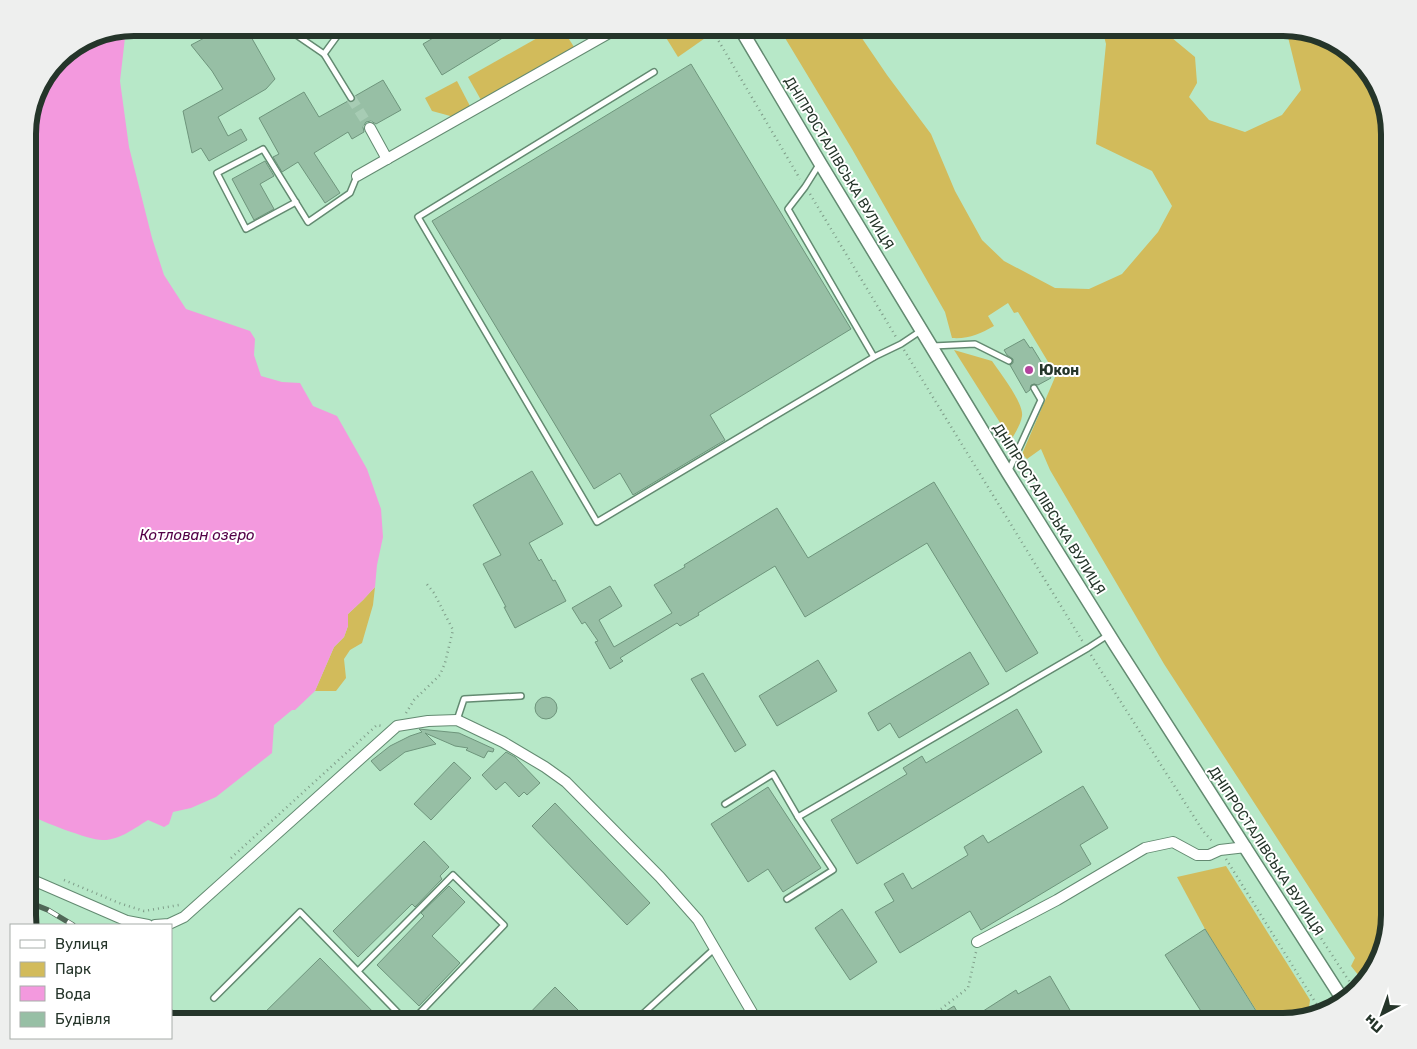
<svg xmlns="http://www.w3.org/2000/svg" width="1417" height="1049" font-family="Rubik,sans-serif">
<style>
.built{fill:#b7e8c8}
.green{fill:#d2bb5b}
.water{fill:#f399de}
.building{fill:#97bfa5;stroke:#6e957c}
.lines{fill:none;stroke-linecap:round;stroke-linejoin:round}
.minor-tunnel{stroke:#a7ccb4;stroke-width:10;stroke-dasharray:10 5;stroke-linecap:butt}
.service-casing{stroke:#638a71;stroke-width:8}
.minor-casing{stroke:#638a71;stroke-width:12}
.tertiary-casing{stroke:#638a71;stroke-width:15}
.path{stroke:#7f9d89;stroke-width:2.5;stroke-dasharray:1 4;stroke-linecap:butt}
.service{stroke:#fff;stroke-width:5}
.minor{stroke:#fff;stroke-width:10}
.tertiary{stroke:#fff;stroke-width:12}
.rail-casing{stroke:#506757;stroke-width:5.5}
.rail{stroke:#fff;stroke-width:4;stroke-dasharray:11;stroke-linecap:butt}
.poi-dot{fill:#b4439e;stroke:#fff;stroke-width:2}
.labels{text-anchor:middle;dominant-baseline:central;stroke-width:4;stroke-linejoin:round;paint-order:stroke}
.street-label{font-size:14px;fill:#25352a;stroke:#fff}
.poi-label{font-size:14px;font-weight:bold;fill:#25352a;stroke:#fff;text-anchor:start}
.water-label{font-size:15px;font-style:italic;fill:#530047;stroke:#fff}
.rim{fill:none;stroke:#25352a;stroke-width:6}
</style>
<rect width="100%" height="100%" fill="#c8f2d6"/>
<path class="built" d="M134,28H1283L1348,50L1379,87L1389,134V915L1367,980L1330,1011L1283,1021H171V925H29L28,127L38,87L64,54L93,35Z"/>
<g class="green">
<path d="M555,28H562L574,47L481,100L468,77Z"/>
<path d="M660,28H707L711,34L678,57Z"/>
<path d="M779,28H855L887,75L931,134L955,191L982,240L1004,261L1055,288L1089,289L1122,274L1158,232L1172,206L1152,171L1096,144L1106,44L1102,28H1160L1195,57L1197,83L1189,97L1209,120L1245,132L1282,115L1301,90L1287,33L1282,28L1348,50L1379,87L1389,134V915L1366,981L1359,976L1351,966L1355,958L1164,664L1050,470L1041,449L1027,459L1022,454L1056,375L1018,312L1014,313L1008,303L988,316L994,326C980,334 969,339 952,338L945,312L852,149Z"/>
<path d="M457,81L471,108L454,117L432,111L425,98Z"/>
<path d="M954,350L992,361C1000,373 1024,403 1022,416C1021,424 1015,433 1011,440Z"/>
<path d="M375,587L373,605L362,643L350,650L344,659L346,678L336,691H315L334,647L344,637L348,626V614L363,600Z"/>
<path d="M1226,866L1310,1000L1308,1016L1283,1021H1263L1205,929L1177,877Z"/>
</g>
<path class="water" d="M126,29L120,81L129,147L152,238L164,275L186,309L250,331L255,339L254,355L261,376L282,382L300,383L313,406L337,416L367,469L381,509L383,537L377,565L375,587L363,600L348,614V626L344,637L334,647L315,691L295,710H292L274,725L272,753L216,797L191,808L173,812L169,824L164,827L148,820C135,828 118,841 102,840C89,840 40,821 28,814V127L38,87L64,54L93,35Z"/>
<g class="building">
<path d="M203,28H246L275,79L266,89L218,117L228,136L241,129L247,140L209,161L201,148L192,153L183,111L223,89L212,71L191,45L208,36Z"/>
<path d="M450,28H519L442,75L423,44Z"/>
<path d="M691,64L851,329L710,415L725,440L633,495L620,473L594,489L432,221Z"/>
<path d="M383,80L401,110L376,124L371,121L366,122L363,127L364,132L352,139L348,132L314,153L340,193L325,203L298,162L282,172L273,157L279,154L259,118L304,92L319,117L348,101L353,102L355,96Z"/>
<path d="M265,161L274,176L260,184L274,209L254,220L232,179Z"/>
<path d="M1024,339L1030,348L1032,347L1051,378L1038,385L1034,384L1031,385L1030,390L1026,393L1010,365L1013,363V359L1007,355L1004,350Z"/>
<path d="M532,471L563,524L529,543L539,561L541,559L553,581L555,580L566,601L515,628L504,607H506L483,564L501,555L473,505Z"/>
<path d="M934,482L1038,653L1006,672L927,543L805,617L775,566L698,613L699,615L680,626L677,623L620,658L623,661L610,669L595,642L598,641L585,622L582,624L572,608L610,586L622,606L599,620L614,647L672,613L654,585L685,567L684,565L777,508L808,558Z"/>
<path d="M970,652L989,684L899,738L890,723L878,731L868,713Z"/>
<path d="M818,660L837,691L777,726L759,696Z"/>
<path d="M703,673L746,745L735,752L691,679Z"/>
<circle cx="546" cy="708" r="11"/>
<path d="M1017,709L1042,752L857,864L831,820L907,774L903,768L922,756L926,763Z"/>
<path d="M419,729L459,733L494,749L493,752L488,751L484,758L466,750L468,748L455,746L425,733L436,744L405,752L380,771L371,761L390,746L410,736L422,732Z"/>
<path d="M506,752L515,757L540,783L527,795L524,792L519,797L505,782L496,790L482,775Z"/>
<path d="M454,762L471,778L431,820L414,804Z"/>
<path d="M1083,786L1108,828L1080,845L1091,864L981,930L970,911L900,953L875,912L894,901L884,884L903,873L912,889L968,855L964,847L983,835L988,843Z"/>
<path d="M768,787L821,868L783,892L768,869L748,882L711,824Z"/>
<path d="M555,803L650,903L627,925L532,826Z"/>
<path d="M424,841L449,867L440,876L442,879L415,907L412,904L358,957L333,931Z"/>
<path d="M449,886L465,902L432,936L460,963L419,1006L377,965L424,916L421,913Z"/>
<path d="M842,909L877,962L850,980L815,928Z"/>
<path d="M1205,929L1263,1022H1208L1165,955Z"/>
<path d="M320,958L383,1022H255Z"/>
<path d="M1050,976L1077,1022H966L1016,990L1018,994Z"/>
<path d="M555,987L590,1022H521Z"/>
<path d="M954,1006L963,1022H928Z"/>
</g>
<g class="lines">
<path class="minor-tunnel" d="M351,98L370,128"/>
<defs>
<g id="service">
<path d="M286,28L324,54L351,98"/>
<path d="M324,54L343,28"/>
<path d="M654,72L418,217L597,522L874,357"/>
<path d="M820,163L805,187L788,209L874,357L901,344L922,330"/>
<path d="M296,202L246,229L217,173L263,149L308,222L350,193L357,176"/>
<path d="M933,346L975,344L1009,361"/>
<path d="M1009,470L1041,400L1034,388"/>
<path d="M457,720L464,699L521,696"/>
<path d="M725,804L773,774L798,817L833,870L787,899"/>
<path d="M798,817L1088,648L1108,635"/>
<path d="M358,971L453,875L504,925L412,1021"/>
<path d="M214,998L300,912L406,1021"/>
<path d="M635,1021L714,949"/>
</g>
<g id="minor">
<path d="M370,128L387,159"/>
<path d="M357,176L618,28"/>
<path d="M28,878L127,921L148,925"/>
<path d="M155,925L169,924L184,917L397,726L428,721L457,720L503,742L545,767L566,782L660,877L698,920L757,1021"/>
<path d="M977,942L1057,900L1145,848L1173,842L1197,855H1209L1220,850L1246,847"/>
</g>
<path id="tertiary" d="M740,28L820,163L1008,473L1116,646L1343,1000"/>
</defs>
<use href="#service" class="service-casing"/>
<use href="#minor" class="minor-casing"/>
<use href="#tertiary" class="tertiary-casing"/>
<g class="path">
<path d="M711,28L800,179"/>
<path d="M810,194L896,337"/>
<path d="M904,350L1083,642"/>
<path d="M1091,655L1203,831L1212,841"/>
<path d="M406,713L414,700L440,675L445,663L453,630L434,593L426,583"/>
<path d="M231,858L377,725L382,726"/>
<path d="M1226,859L1322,1013"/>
<path d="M64,880L119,903L144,911L179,905"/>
<path d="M1313,926L1355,990"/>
<path d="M919,1021L941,1009L968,988L976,952"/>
</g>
<use href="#service" class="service"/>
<use href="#minor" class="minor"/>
<use href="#tertiary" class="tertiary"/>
<defs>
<g id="rail">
<path d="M28,902L48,910L73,925"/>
<path d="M171,1012L181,1021"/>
</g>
</defs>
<use href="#rail" class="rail-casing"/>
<use href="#rail" class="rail"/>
</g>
<circle class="poi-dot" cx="1029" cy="370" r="5"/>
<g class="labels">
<g class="street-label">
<text transform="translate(839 163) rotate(59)">ДНІПРОСТАЛІВСЬКА ВУЛИЦЯ</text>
<text transform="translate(1049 509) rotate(58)">ДНІПРОСТАЛІВСЬКА ВУЛИЦЯ</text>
<text transform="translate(1266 851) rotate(57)">ДНІПРОСТАЛІВСЬКА ВУЛИЦЯ</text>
</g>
<g class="poi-label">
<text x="1039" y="370">Юкон</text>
</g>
<g class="water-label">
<text x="197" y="535">Котлован озеро</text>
</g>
</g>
<path d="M0 0H1417V1049H0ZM134 36H1283A98 98 0 0 1 1381 134V915A98 98 0 0 1 1283 1013H134A98 98 0 0 1 36 915V134A98 98 0 0 1 134 36Z" fill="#eeefee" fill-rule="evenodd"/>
<path class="rim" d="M134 36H1283A98 98 0 0 1 1381 134V915A98 98 0 0 1 1283 1013H134A98 98 0 0 1 36 915V134A98 98 0 0 1 134 36Z"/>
<rect x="10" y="924" width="162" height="115" fill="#ffffff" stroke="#a8aeaa"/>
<rect x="20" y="940" width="25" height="8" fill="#ffffff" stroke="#a8aeaa"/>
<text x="55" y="949" font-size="15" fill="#25352a">Вулиця</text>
<rect x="20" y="962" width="25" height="15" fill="#d2bb5b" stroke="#a8aeaa"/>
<text x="55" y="974" font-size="15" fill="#25352a">Парк</text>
<rect x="20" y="986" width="25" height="15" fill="#f399de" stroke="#a8aeaa"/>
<text x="55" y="999" font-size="15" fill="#25352a">Вода</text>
<rect x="20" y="1012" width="25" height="15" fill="#97bfa5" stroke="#a8aeaa"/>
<text x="55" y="1024" font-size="15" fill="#25352a">Будівля</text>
<g transform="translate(1382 1014) rotate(221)" stroke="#ffffff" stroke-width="4" paint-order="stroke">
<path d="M0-4L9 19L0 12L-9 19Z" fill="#25352a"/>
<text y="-8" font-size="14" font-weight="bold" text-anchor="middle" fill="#25352a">Пн</text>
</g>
</svg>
